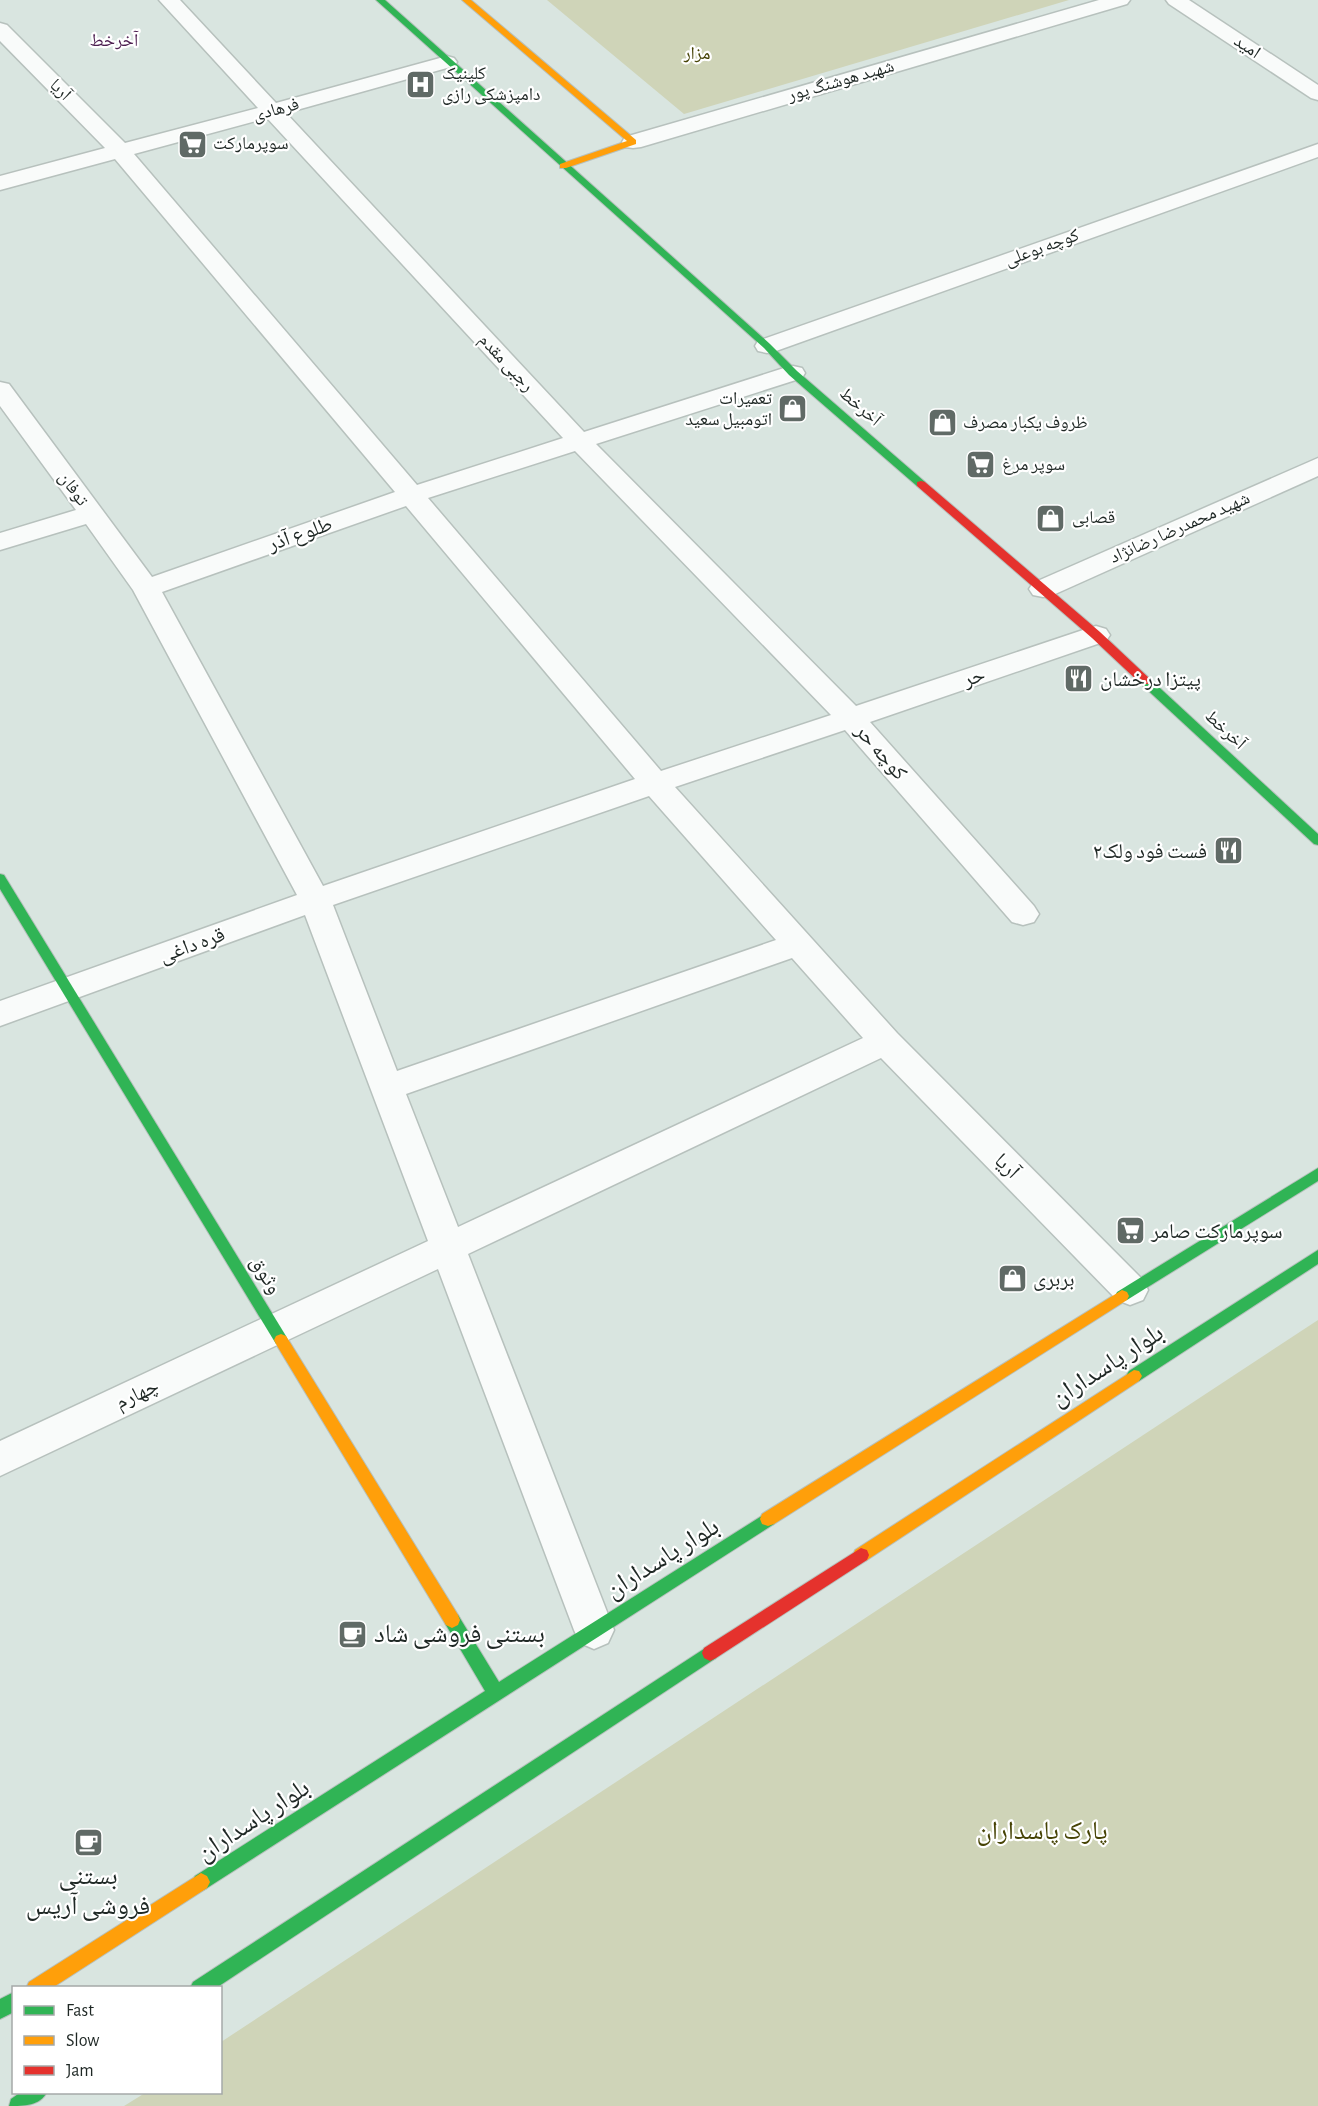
<svg xmlns="http://www.w3.org/2000/svg" width="1318" height="2106" font-family="'Alegreya Sans','Noto Naskh Arabic',sans-serif">
<style>
.green{fill:#cfd4b8}
.lines{fill:none;stroke-linecap:round;stroke-linejoin:round}
.street-casing{stroke:#b7c1bd;stroke-width:3}
.fast-casing{stroke:#b7c1bd;stroke-width:2}
.slow-casing{stroke:#b7c1bd;stroke-width:2}
.jam-casing{stroke:#b7c1bd;stroke-width:2}
.street{fill:#f9fbfa;fill-rule:evenodd}
.fast{fill:#30b455;fill-rule:evenodd}
.slow{fill:#ff9f0a;fill-rule:evenodd}
.jam{fill:#e5322d;fill-rule:evenodd}
.labels{text-anchor:middle;dominant-baseline:central;stroke-width:4.5;stroke-linejoin:round;paint-order:stroke}
.far-neighbourhood-label{font-size:18px;fill:#4d1f51;stroke:#fff}
.far-street-label{font-size:18px;fill:#1f2825;stroke:#fff}
.far-park-label{font-size:18px;fill:#464305;stroke:#fff}
.far-poi-label{font-size:18px;fill:#1f2825;stroke:#fff;text-anchor:start}
.street-label{font-size:21px;fill:#1f2825;stroke:#fff}
.poi-label{font-size:21px;fill:#1f2825;stroke:#fff;text-anchor:start}
.near-street-label{font-size:26px;fill:#1f2825;stroke:#fff}
.near-poi-label{font-size:26px;fill:#1f2825;stroke:#fff;text-anchor:start}
.near-park-label{font-size:26px;fill:#464305;stroke:#fff}
</style>
<rect width="100%" height="100%" fill="#d9e5e0"/>
<g class="green">
<path d="M547,0H1069L684,114Z"/>
<path d="M1318,1320V2106H124L145,2093L220,2092L221,2042Z"/>
</g>
<g class="lines">
<defs>
<g id="street">
<path d="M159,0H180L276,103L440,58L447,56L454,58L457,62L454,66L286,113L584,432L784,368L793,366L802,368L805,373L802,378L596,444L856,706L1086,629L1096,626L1106,629L1110,635L1106,641L870,722L1034,906L1039,914L1034,922L1023,925L1012,922L845,730L675,787L897,1033L1143,1280L1148,1290L1143,1300L1130,1305L1117,1300L881,1058L468,1254L614,1630L608,1643L594,1649L580,1643L574,1630L438,1269L0,1476V1441L428,1241L305,915L0,1026V1001L297,895L133,590L86,524L0,550V533L76,510L0,406V382L9,384L152,577L395,492L115,159L0,190V176L105,148L0,41V23L7,25L125,143L258,108ZM267,118L563,438L417,485L134,154ZM575,451L831,715L661,771L428,498ZM406,506L635,779L323,886L162,592ZM649,796L776,940L397,1071L333,905ZM792,958L863,1038L458,1227L406,1094Z"/>
<path d="M1099,0H1130L1127,4L641,147L633,148L625,147L622,142L625,137Z"/>
<path d="M1166,0H1189L1318,85V100L1311,98L1169,4Z"/>
<path d="M1318,144V157L776,351L767,353L758,351L755,346L758,341Z"/>
<path d="M1318,458V476L1053,595L1043,597L1033,595L1029,589L1033,583Z"/>
</g>
<g id="fast">
<path d="M376,0H385L770,344L797,371L925,482V486H917L789,375L764,348Z"/>
<path d="M1145,677L1149,678L1318,834V845L1314,844L1141,684L1139,681Z"/>
<path d="M0,874L4,875L286,1336L288,1340L286,1344L281,1346L276,1344L0,889Z"/>
<path d="M1318,1168V1181L1127,1300L1122,1302L1117,1300L1115,1296L1117,1292Z"/>
<path d="M1318,1250V1264L1139,1381L1134,1382L1129,1381L1126,1376L1129,1371Z"/>
<path d="M768,1512L774,1514L776,1519L774,1524L207,1888L201,1891L195,1888L192,1882L195,1876L485,1691L446,1625L444,1620L446,1615L452,1612L458,1615L499,1682Z"/>
<path d="M710,1645L716,1648L718,1653L716,1658L216,1988H190L193,1982Z"/>
<path d="M14,1992V2012L0,2019V1999Z"/>
<path d="M21,2092H47C40,2106 24,2106 9,2106L11,2099Z"/>
</g>
<g id="slow">
<path d="M462,0H471L636,140V144L566,168H560V164L627,141Z"/>
<path d="M1122,1290L1127,1292L1129,1296L1127,1300L774,1524L768,1526L762,1524L760,1519L762,1514Z"/>
<path d="M281,1334L286,1336L458,1615L460,1620L458,1625L452,1628L446,1625L276,1344L274,1340L276,1336Z"/>
<path d="M1134,1370L1139,1371L1142,1376L1139,1381L867,1560L861,1562L855,1560L853,1555L855,1550Z"/>
<path d="M201,1873L207,1876L210,1882L207,1888L52,1988H26L29,1982Z"/>
</g>
<g id="jam">
<path d="M921,481L925,482L1100,632L1149,678L1151,681L1149,684H1141L1092,638L917,486V482Z"/>
<path d="M861,1548L867,1550L869,1555L867,1560L716,1658L710,1661L704,1658L702,1653L704,1648Z"/>
</g>
</defs>
<use href="#street" class="street-casing"/>
<use href="#fast" class="fast-casing"/>
<use href="#slow" class="slow-casing"/>
<use href="#jam" class="jam-casing"/>
<use href="#street" class="street"/>
<use href="#fast" class="fast"/>
<use href="#slow" class="slow"/>
<use href="#jam" class="jam"/>
</g>
<defs>
<symbol id="hospital-square" viewBox="-11 -11 22 22"><rect x="-9" y="-9" width="18" height="18" rx="4" fill="#606a66" stroke="#fff"/><path d="M-5-5h3v3.5h4V-5h3V5h-3V1.5h-4V5h-3Z" fill="#fff"/></symbol>
<symbol id="supermarket-square" viewBox="-11 -11 22 22"><rect x="-9" y="-9" width="18" height="18" rx="4" fill="#606a66" stroke="#fff"/><path d="M-6-5.5h2.5l.6 2H6L4.5 2H-2.5L-4.4-4H-6ZM-1.5 3.2a1.3 1.3 0 1 0 .1 0ZM3 3.2a1.3 1.3 0 1 0 .1 0Z" fill="#fff"/></symbol>
<symbol id="shop-square" viewBox="-11 -11 22 22"><rect x="-9" y="-9" width="18" height="18" rx="4" fill="#606a66" stroke="#fff"/><path d="M-5-2.5h2.3a2.7 3.5 0 0 1 5.4 0H5L5.5 6h-11ZM-1.5-2.5h3a1.5 2.3 0 0 0-3 0Z" fill="#fff"/></symbol>
<symbol id="restaurant-square" viewBox="-11 -11 22 22"><rect x="-9" y="-9" width="18" height="18" rx="4" fill="#606a66" stroke="#fff"/><path d="M-5-6h1v4h1v-4h1v4h1v-4h1v5L-1.5 .5V6h-2V.5L-5-1ZM5-6V6H3V1.5H1.5Q1.5-4 5-6Z" fill="#fff"/></symbol>
<symbol id="cafe-square" viewBox="-11 -11 22 22"><rect x="-9" y="-9" width="18" height="18" rx="4" fill="#606a66" stroke="#fff"/><path d="M-5.5-4.5H6V0H3Q3 3.5 0 3.5H-2.5Q-5.5 3.5-5.5 0ZM3-3.2v2h1.7v-2ZM-6 4.5H4V6H-6Z" fill="#fff"/></symbol>
</defs>
<g fill-rule="evenodd">
<use href="#hospital-square" x="404" y="68" width="33" height="33"/>
<use href="#supermarket-square" x="176" y="128" width="33" height="33"/>
<use href="#shop-square" x="776" y="392" width="33" height="33"/>
<use href="#shop-square" x="926" y="406" width="33" height="33"/>
<use href="#supermarket-square" x="964" y="448" width="33" height="33"/>
<use href="#shop-square" x="1034" y="502" width="33" height="33"/>
<use href="#restaurant-square" x="1062" y="662" width="33" height="33"/>
<use href="#restaurant-square" x="1212" y="834" width="33" height="33"/>
<use href="#supermarket-square" x="1114" y="1214" width="33" height="33"/>
<use href="#shop-square" x="996" y="1262" width="33" height="33"/>
<use href="#cafe-square" x="336" y="1618" width="33" height="33"/>
<use href="#cafe-square" x="72" y="1826" width="33" height="33"/>
</g>
<g class="labels">
<g class="far-neighbourhood-label">
<text x="114" y="41">آخرخط</text>
</g>
<g class="far-street-label">
<text transform="translate(1247 47) rotate(34)">امید</text>
<text transform="translate(841 81) rotate(-16)">شهید هوشنگ پور</text>
<text transform="translate(60 90) rotate(45)">آریا</text>
<text transform="translate(276 110) rotate(-15)">فرهادی</text>
<text transform="translate(1042 248) rotate(-20)">کوچه بوعلی</text>
<text transform="translate(506 363) rotate(47)">رجبی مقدم</text>
<text transform="translate(860 407) rotate(41)">آخرخط</text>
<text transform="translate(73 489) rotate(54)">توفان</text>
<text transform="translate(1180 528) rotate(-24)">شهید محمدرضا رضانژاد</text>
<text transform="translate(1225 730) rotate(43)">آخرخط</text>
</g>
<g class="far-park-label">
<text x="697" y="54">مزار</text>
</g>
<g class="far-poi-label">
<text x="442" y="74">کلینیک<tspan x="442" dy="21">دامپزشکی رازی</tspan></text>
<text x="213" y="144">سوپرمارکت</text>
<text x="772" y="399" text-anchor="end">تعمیرات<tspan x="772" dy="21">اتومبیل سعید</tspan></text>
<text x="963" y="423">ظروف یکبار مصرف</text>
<text x="1002" y="465">سوپر مرغ</text>
<text x="1072" y="518">قصابی</text>
</g>
<g class="street-label">
<text transform="translate(300 534) rotate(-19)">طلوع آذر</text>
<text transform="translate(974 677) rotate(-19)">حر</text>
<text transform="translate(881 752) rotate(49)">کوچه حر</text>
<text transform="translate(192 945) rotate(-20)">قره داغی</text>
<text transform="translate(1007 1166) rotate(45)">آریا</text>
<text transform="translate(266 1275) rotate(59)">وثوق</text>
<text transform="translate(137 1394) rotate(-25)">چهارم</text>
</g>
<g class="poi-label">
<text x="1100" y="679">پیتزا درخشان</text>
<text x="1207" y="851" text-anchor="end">فست فود ولک۲</text>
<text x="1151" y="1231">سوپرمارکت صامر</text>
<text x="1033" y="1279">بربری</text>
</g>
<g class="near-street-label">
<text transform="translate(1107 1365) rotate(-33)">بلوار پاسداران</text>
<text transform="translate(662 1558) rotate(-32)">بلوار پاسداران</text>
<text transform="translate(253 1820) rotate(-33)">بلوار پاسداران</text>
</g>
<g class="near-poi-label">
<text x="374" y="1634">بستنی فروشی شاد</text>
<text x="88" y="1876" text-anchor="middle">بستنی<tspan x="88" dy="30">فروشی آریس</tspan></text>
</g>
<g class="near-park-label">
<text x="1042" y="1831">پارک پاسداران</text>
</g>
</g>
<rect x="12" y="1986" width="210" height="108" fill="#ffffff" stroke="#a5a9a8" stroke-width="1.5"/>
<rect x="24" y="2006" width="30" height="9" fill="#30b455" stroke="#a5a9a8" stroke-width="1.5"/>
<text x="66" y="2016" font-size="18" fill="#1f2825">Fast</text>
<rect x="24" y="2036" width="30" height="9" fill="#ff9f0a" stroke="#a5a9a8" stroke-width="1.5"/>
<text x="66" y="2046" font-size="18" fill="#1f2825">Slow</text>
<rect x="24" y="2066" width="30" height="9" fill="#e5322d" stroke="#a5a9a8" stroke-width="1.5"/>
<text x="66" y="2076" font-size="18" fill="#1f2825">Jam</text>
</svg>
